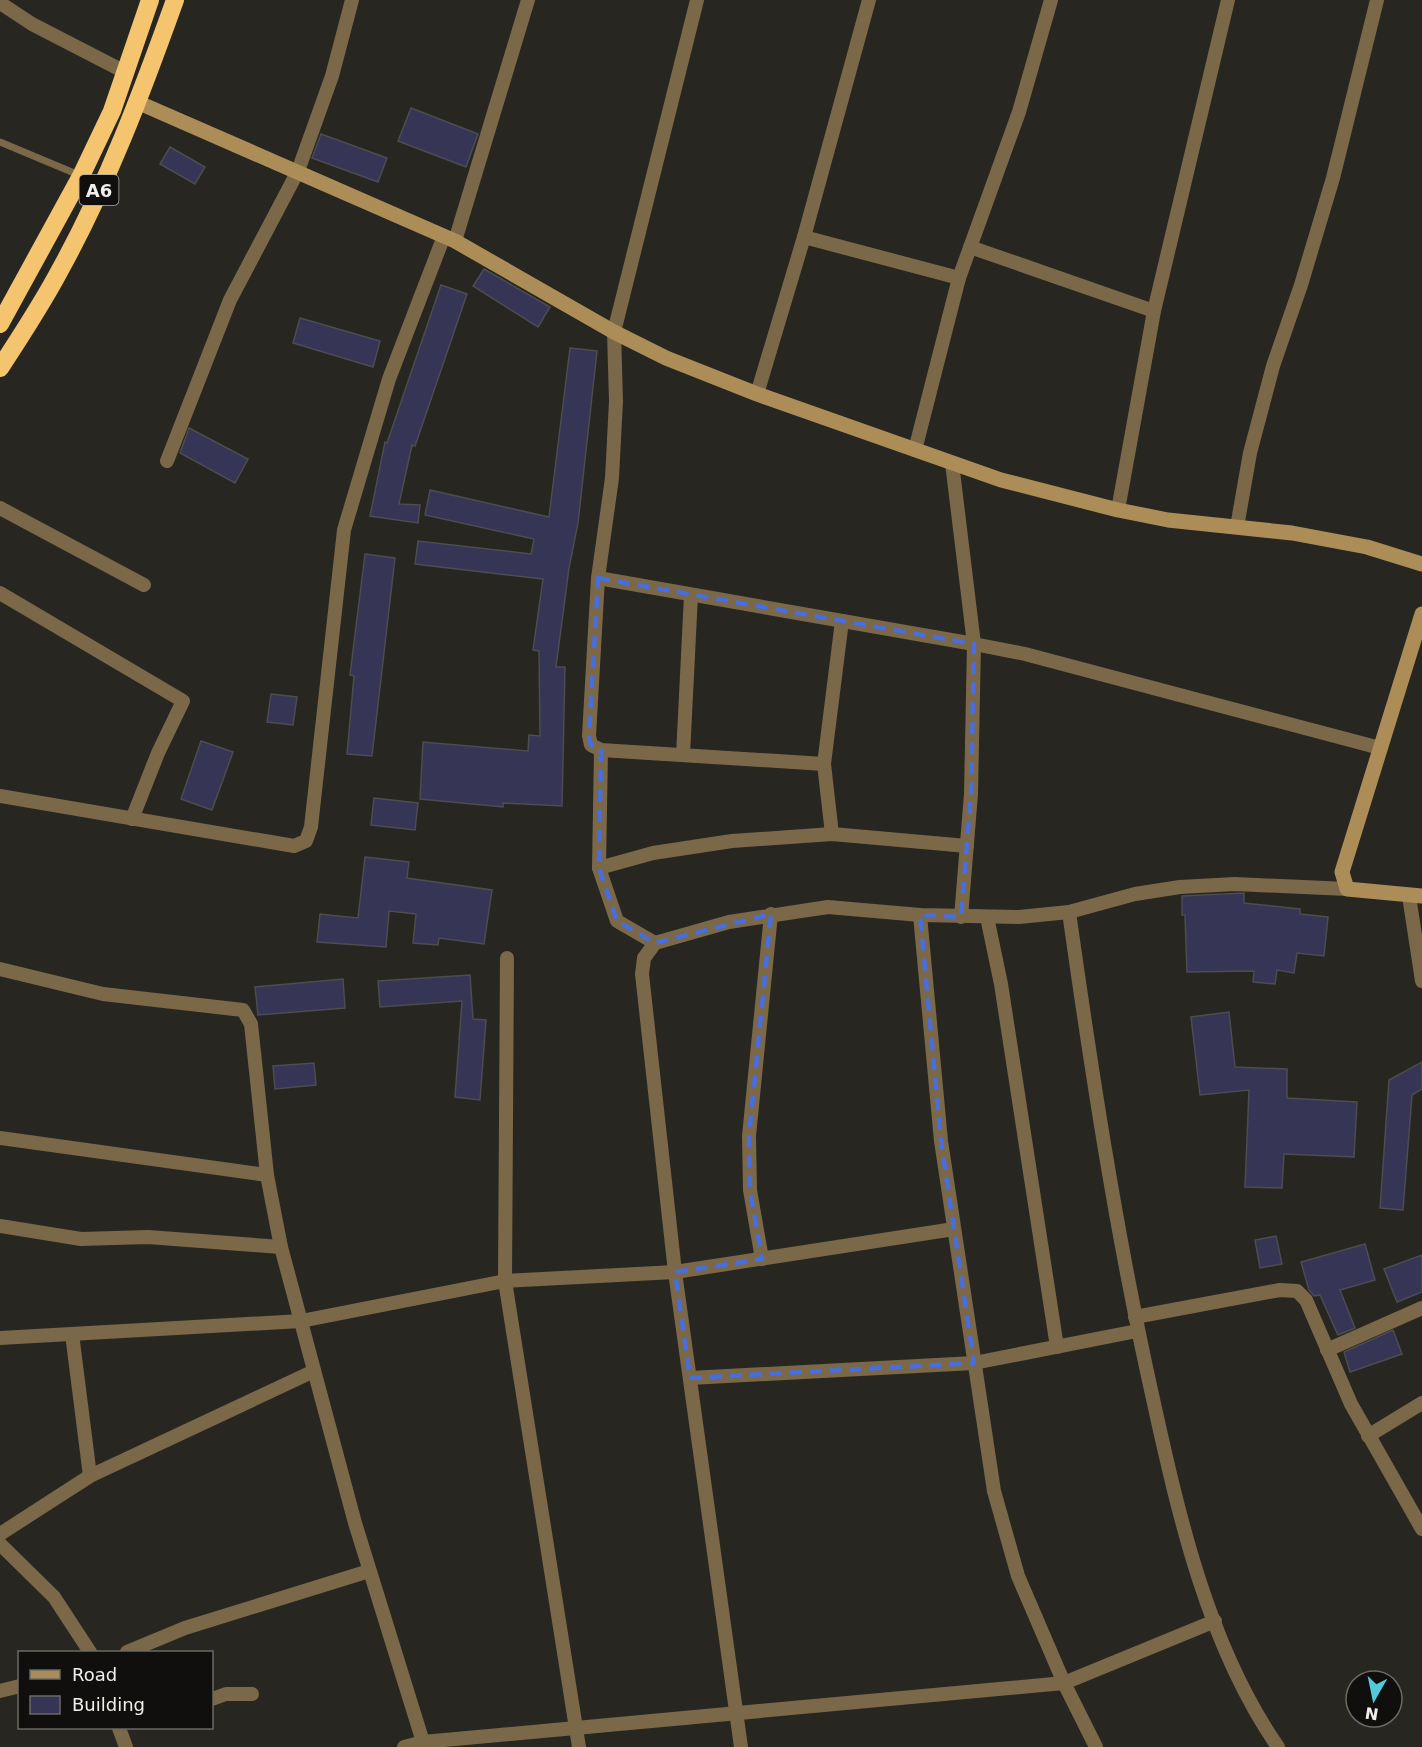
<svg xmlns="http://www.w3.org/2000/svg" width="1422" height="1747" font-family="'DejaVu Sans',sans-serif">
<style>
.building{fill:#363556;stroke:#4c4c51;stroke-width:1.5}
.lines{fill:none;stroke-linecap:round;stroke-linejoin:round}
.lane{stroke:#7b6848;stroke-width:7}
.street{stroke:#7b6848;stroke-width:14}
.secondary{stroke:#ac8d58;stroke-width:15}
.highway{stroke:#f4c46f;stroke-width:18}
.marked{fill:none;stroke:#476edc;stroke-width:4.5;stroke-dasharray:12 8;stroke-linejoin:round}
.labels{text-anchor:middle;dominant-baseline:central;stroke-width:4.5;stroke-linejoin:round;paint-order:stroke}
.shield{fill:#100f0d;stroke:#acaca8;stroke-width:1.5}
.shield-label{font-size:18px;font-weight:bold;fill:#efefeb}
</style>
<rect width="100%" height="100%" fill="#272621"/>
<g class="building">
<path d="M411,108L478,134L466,167L398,141Z"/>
<path d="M321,134L387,158L378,182L312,158Z"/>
<path d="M170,147L205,167L195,184L160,164Z"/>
<path d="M484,269L550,307L538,327L473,286Z"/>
<path d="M441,285L467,294L415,446L412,445L399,504L420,505L418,523L370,516L385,442L387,443Z"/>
<path d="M300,318L380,341L373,367L293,343Z"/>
<path d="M570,348L597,351L578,523L569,568L556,667H565L562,806L503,803V807L420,799L423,742L528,751L529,735L540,736L539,651L533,650L543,579L415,564L418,541L531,554L534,539L425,515L430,490L549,517Z"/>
<path d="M189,428L248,459L235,483L180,453Z"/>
<path d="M365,554L395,558L372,756L347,754L354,676L350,675Z"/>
<path d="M271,694L297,697L293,725L267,722Z"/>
<path d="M201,741L233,752L212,810L181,799Z"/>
<path d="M374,798L418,803L415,830L371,825Z"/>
<path d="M365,857L409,862L407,878L492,890L484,944L439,938L438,945L413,943L416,914L389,911L386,947L317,942L320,914L358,918Z"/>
<path d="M1244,893V903L1300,909V914L1328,917L1324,956L1297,953L1294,973L1277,970L1275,984L1253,982L1254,971L1187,972L1185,915H1182V896Z"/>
<path d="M470,975L473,1019L486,1020L480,1100L455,1097L462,1001L380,1007L378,981Z"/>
<path d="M343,979L345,1008L258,1015L255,987Z"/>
<path d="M1229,1012L1235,1067L1287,1069V1098L1357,1102L1354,1157L1284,1154L1282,1188L1245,1187L1249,1090L1200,1095L1191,1017Z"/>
<path d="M1422,1062V1089L1412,1095L1403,1210L1380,1208L1389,1080Z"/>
<path d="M314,1063L316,1085L275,1089L273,1066Z"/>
<path d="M1276,1236L1282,1264L1260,1268L1255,1240Z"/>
<path d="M1365,1244L1375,1280L1340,1290L1355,1328L1338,1335L1320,1295L1314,1296L1309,1290L1301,1262Z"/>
<path d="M1422,1255V1292L1397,1302L1384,1269Z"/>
<path d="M1393,1330L1402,1354L1350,1372L1344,1352Z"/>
</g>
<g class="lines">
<path class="lane" d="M0,142L79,175"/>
<g class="street">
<path d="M697,0L614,332L616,401L612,478L598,578L589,736L591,745L601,750L824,764"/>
<path d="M0,3L32,24L127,73"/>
<path d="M804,237L959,278"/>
<path d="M455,241L528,0"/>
<path d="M970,247L1154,311"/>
<path d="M757,394L804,237L869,0"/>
<path d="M915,450L959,278L1019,112L1051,0"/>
<path d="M167,461L230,300L298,171L332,76L352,0"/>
<path d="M0,508L144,585"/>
<path d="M1118,510L1154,311L1228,0"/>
<path d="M1237,527L1250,453L1273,366L1301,285L1333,178L1377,0"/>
<path d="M598,578L974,644L952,463"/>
<path d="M0,593L183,701L158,753L132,819"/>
<path d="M601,750L599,868L617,921L655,943"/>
<path d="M683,755L691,595"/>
<path d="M0,796L294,846L306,841L311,827L344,530L389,379L444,236"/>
<path d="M832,834L824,764L842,621"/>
<path d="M599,868L653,853L732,841L832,834L967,846"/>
<path d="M1409,896L1422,981"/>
<path d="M1069,912C1092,1075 1117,1238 1153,1399C1179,1517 1208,1646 1278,1747"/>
<path d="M920,915L941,1141L994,1491L1018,1576L1064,1683L1096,1747"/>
<path d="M961,917L971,794L974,644L1025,654L1380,748"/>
<path d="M987,917L1001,984L1057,1347"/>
<path d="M507,958L505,1281L579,1747"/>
<path d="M0,969L103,994L243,1010L251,1024L267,1175L281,1247L355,1523L423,1742L404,1747"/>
<path d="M0,1138L267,1175"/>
<path d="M0,1226L81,1239L148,1237L281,1247"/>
<path d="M762,1259L750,1190L749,1136L771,914"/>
<path d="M1135,1317L1280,1290L1297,1291L1306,1300L1351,1404L1422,1529"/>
<path d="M72,1334L90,1476"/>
<path d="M0,1338L301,1321L505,1281L675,1272L954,1229"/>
<path d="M1327,1350L1422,1308"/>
<path d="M690,1378L974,1363L1137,1331"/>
<path d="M1368,1436L1422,1403"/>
<path d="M0,1534L90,1476L314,1371"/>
<path d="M0,1544L54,1597L90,1652"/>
<path d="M127,1652L185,1628L369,1571"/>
<path d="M0,1691L20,1686"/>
<path d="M212,1699L226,1694H252"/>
<path d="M119,1728L126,1747"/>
<path d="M423,1742L1064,1683L1215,1621"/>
<path d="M741,1747L675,1272L642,974L644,958L655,943L729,922L828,907L920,915L1019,917L1069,912L1135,894L1180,887L1235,884L1347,889"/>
</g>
<g class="secondary">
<path d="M137,102L455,241L614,332L666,358L757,394L1001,480L1118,510L1168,520L1292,533L1367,547L1422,564"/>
<path d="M1422,614L1342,872L1347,889L1422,896"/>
</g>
<g class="highway">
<path d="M0,324L81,176L112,111L150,0"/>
<path d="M0,368C21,336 42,304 60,270C107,185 142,92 175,0"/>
</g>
</g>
<path class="marked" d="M598,578L974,644L971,794L961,917L920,915L941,1141L974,1363L690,1378L675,1272L762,1259L750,1190L749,1136L771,914L655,943L617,921L599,868L601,750L591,745L589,736Z"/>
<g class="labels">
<rect class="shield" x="79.5" y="175" width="39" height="30" rx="4.5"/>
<g class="shield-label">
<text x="99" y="190">A6</text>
</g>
</g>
<rect x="18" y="1651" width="195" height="78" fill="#100f0d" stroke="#696966" stroke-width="1.5"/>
<rect x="30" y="1670" width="30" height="9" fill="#ac8d58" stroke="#696966" stroke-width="1.5"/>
<text x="72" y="1681" font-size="18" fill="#efefeb">Road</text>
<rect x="30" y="1696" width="30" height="18" fill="#363556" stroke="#696966" stroke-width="1.5"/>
<text x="72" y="1711" font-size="18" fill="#efefeb">Building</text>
<g transform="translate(1374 1699) rotate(189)"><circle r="28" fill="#100f0d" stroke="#696966" stroke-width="1.5"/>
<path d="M0-4.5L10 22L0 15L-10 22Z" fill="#53cadc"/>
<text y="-9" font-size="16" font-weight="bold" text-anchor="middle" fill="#efefeb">N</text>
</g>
</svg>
